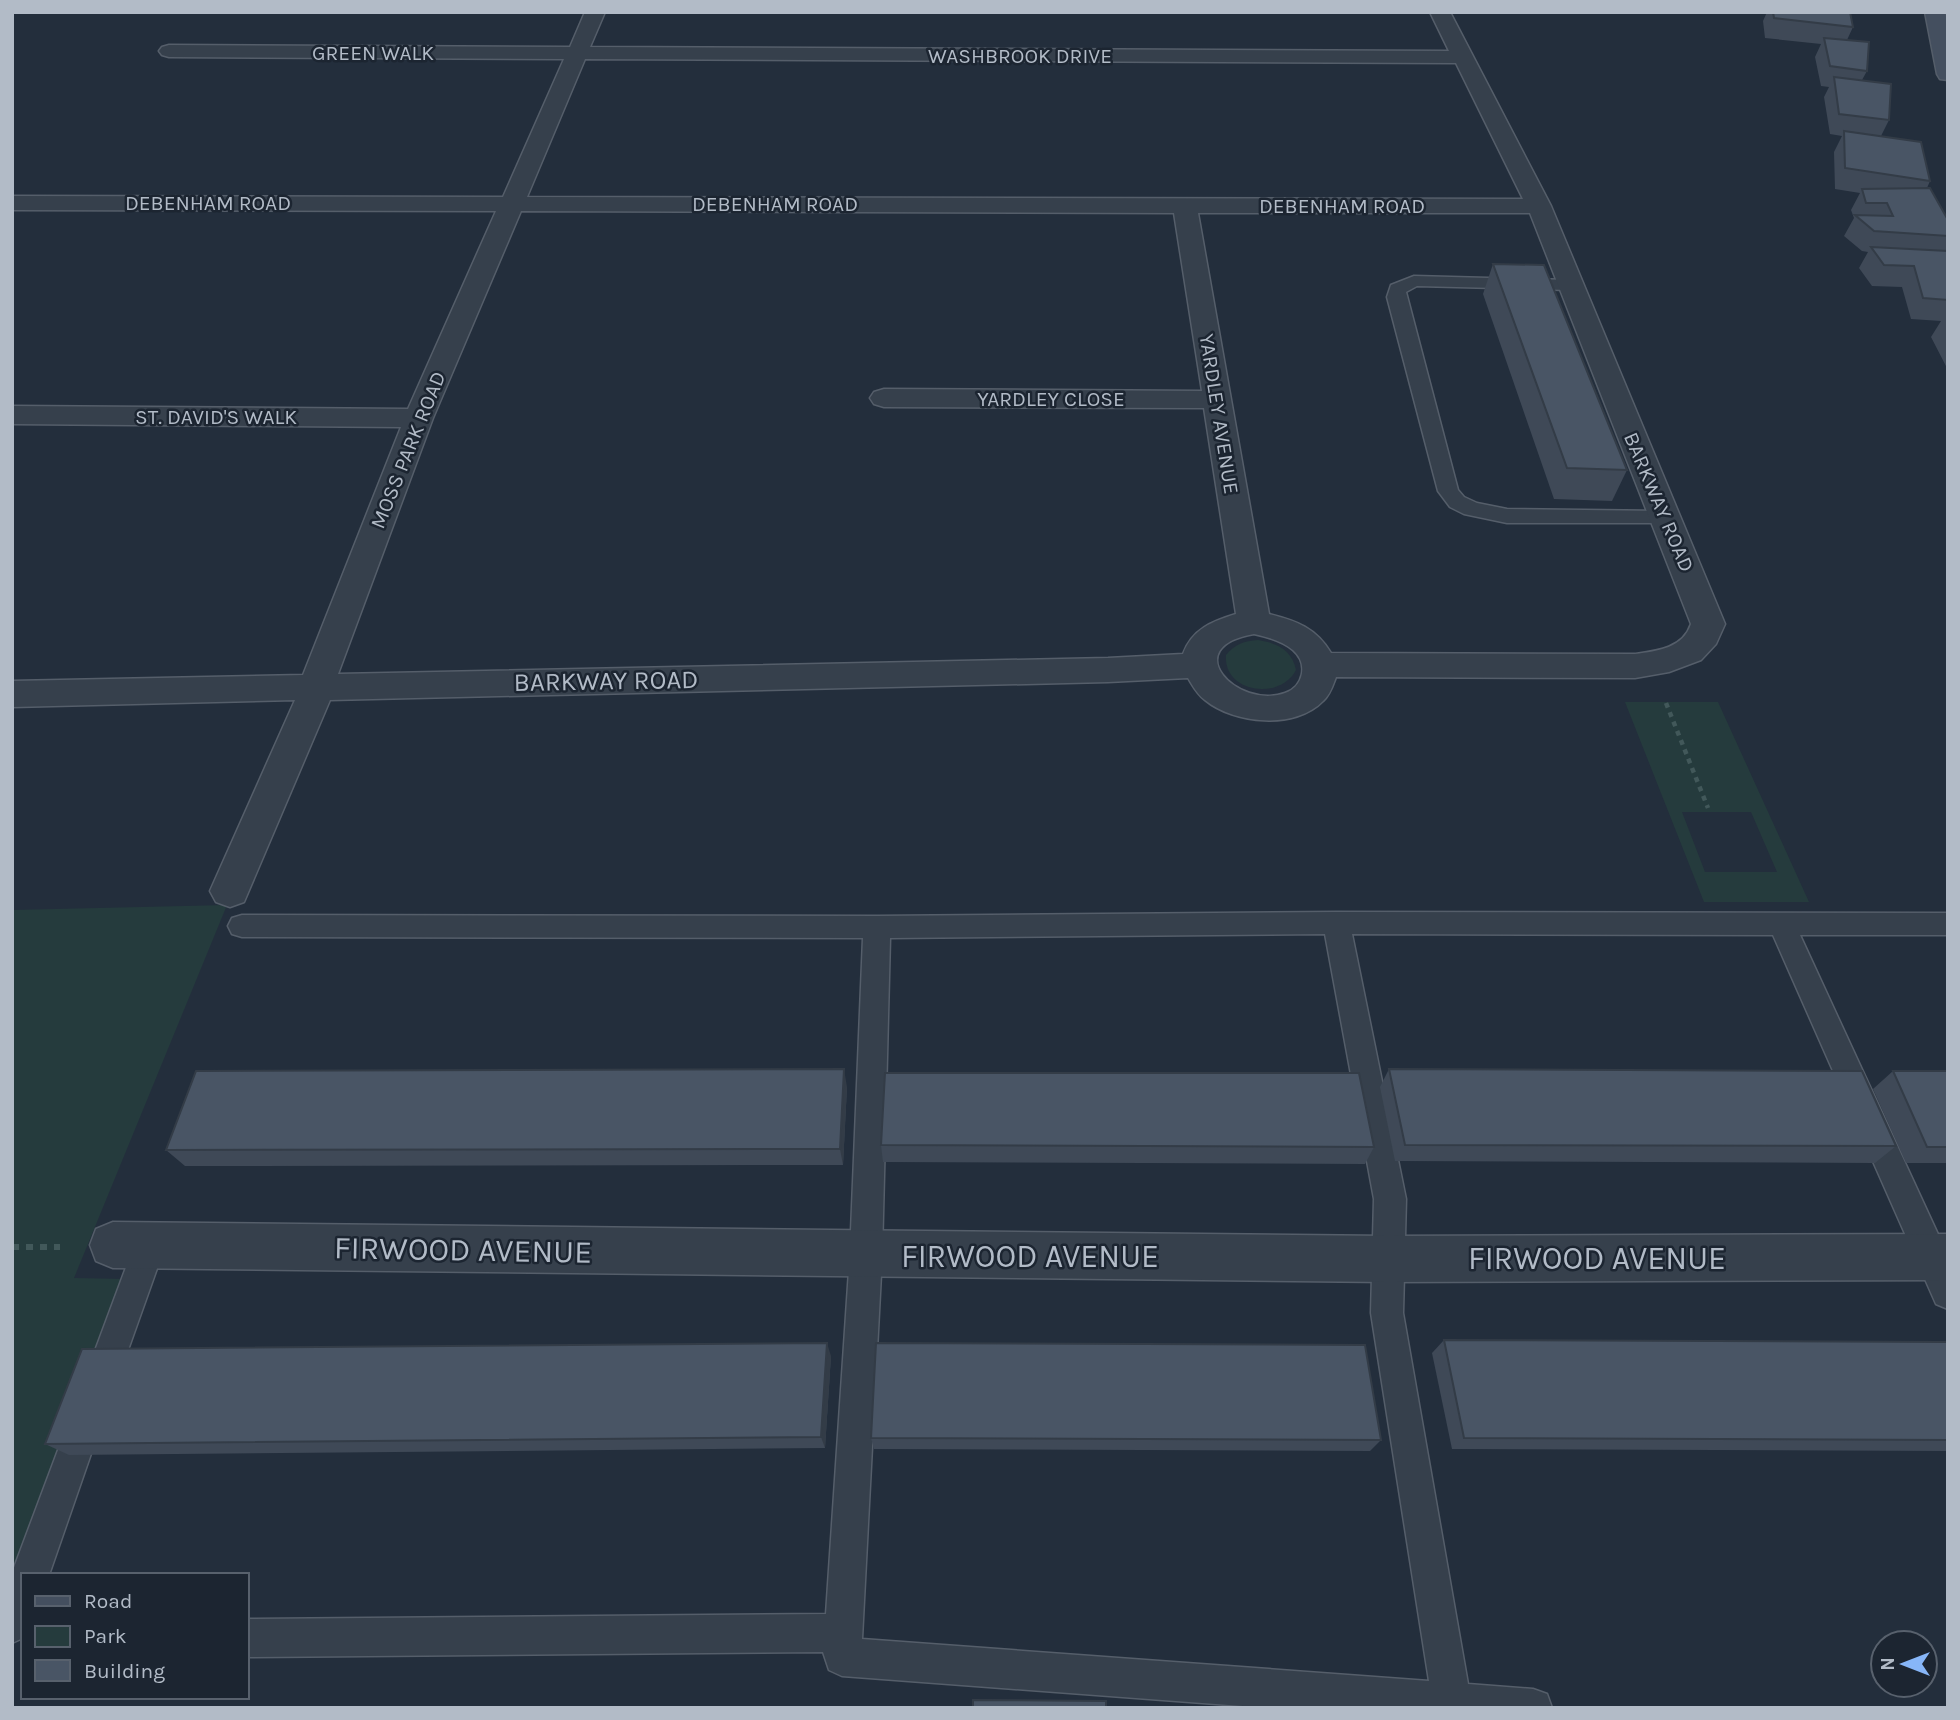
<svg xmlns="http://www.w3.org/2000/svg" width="1960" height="1720" font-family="Karla,sans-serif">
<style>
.green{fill:#253b3d;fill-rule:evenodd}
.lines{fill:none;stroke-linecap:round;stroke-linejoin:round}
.lane-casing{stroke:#555e6a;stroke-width:3}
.street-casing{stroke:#555e6a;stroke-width:3}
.secondary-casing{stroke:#555e6a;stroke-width:3}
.path-far1{stroke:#42585a;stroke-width:4.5;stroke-dasharray:5 5;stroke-linecap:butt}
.path{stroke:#42585a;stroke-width:6;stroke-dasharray:7 7;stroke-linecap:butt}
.lane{fill:#36404c;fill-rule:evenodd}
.street{fill:#36404c;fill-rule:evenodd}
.secondary{fill:#444f5f;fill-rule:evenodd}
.wall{fill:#3f4957}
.shaded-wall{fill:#333c47}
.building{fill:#495565;stroke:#333c47;stroke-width:2}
.labels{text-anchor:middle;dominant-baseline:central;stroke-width:5;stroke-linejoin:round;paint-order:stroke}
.far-street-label{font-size:21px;fill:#b2bbc7;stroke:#1c2531}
.street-label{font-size:26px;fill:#b2bbc7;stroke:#1c2531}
.near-street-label{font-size:32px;fill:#b2bbc7;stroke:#1c2531}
</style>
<rect width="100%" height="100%" fill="#232e3c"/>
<g class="green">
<path d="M1258,640C1277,643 1292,650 1296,670C1280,701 1223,693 1226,655C1235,644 1244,641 1258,640Z"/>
<path d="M1625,702H1718L1809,902H1704ZM1751,812L1777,872H1705L1682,812Z"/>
<path d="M227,905L74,1278L126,1279L12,1578V910Z"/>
</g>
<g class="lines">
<defs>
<g id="lane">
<path d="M1414,276L1569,280L1578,285L1569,290L1417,286L1406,292L1458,490L1464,497L1477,503L1507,509L1664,511L1671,513L1675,518L1671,523H1507L1464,514L1450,507L1438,491L1387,297L1391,285Z"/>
<path d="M1336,912L1948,913V935H1800L1948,1256V1309L1936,1304L1773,935L1352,934L1406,1199L1403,1313L1468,1684L1533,1689L1547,1694L1552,1708H1269L842,1676L829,1670L823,1652L247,1657V1619L826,1614L850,1255L863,938L242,937L232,934L228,926L232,918L242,915L877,916ZM1325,934L1374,1199L1371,1313L1429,1681L862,1639L882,1255L890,938Z"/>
<path d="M149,1230L160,1235L165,1246L112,1395L100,1400L88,1395L83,1383L138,1235Z"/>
<path d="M85,1405L97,1410L102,1422L49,1575H23V1638L12,1643V1573L73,1410Z"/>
</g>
<g id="street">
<path d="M585,12H605L590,47L1449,51L1430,12H1450L1551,206L1725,624L1716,644L1701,660L1669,672L1635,678L1336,677C1333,685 1330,695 1323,701C1295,730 1234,724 1205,700C1197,694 1193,686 1188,678L1108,682L330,700L244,902L230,907L216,902L210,891L295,700L12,707V681L303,675L401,427L12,424V406L408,409L496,211L12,210V196L503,197L564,59L169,57L162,55L159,51L162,47L169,45L570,47ZM585,59L1456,63L1523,199L527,197ZM521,211L1174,213L1202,391L884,389L874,392L870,398L874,404L884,407L1204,408L1236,614C1213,621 1192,629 1183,654L1108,658L338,674L433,418ZM1198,213H1530L1691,624C1683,648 1658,651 1635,654L1331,653C1316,628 1297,621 1269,614ZM1254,634C1268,637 1282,641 1293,650C1309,664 1303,687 1285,693C1237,710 1177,647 1254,634Z"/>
<path d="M113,1222L1387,1236L1948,1234V1280L1387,1282L113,1268L96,1261L90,1245L96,1229Z"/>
</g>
<path id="secondary" d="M1925,12H1945L1948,24V80L1940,79L1937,74Z"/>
</defs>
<use href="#lane" class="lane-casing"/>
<use href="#street" class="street-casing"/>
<use href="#secondary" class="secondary-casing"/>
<path class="path-far1" d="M1666,703L1708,808"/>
<path class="path" d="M12,1247H60"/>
<use href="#lane" class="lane"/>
<use href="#street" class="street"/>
<use href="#secondary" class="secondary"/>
</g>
<g class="wall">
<path d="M1767,12H1850L1853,27L1847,40L1867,71L1862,80L1889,120L1881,136L1930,181L1927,188L1948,220V370L1931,337L1941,321L1911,319L1902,287L1872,286L1859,268L1868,252L1862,251L1844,236L1854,218L1851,210L1860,193L1835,189L1834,152L1842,136L1830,134L1824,97L1829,87L1821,86L1815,57L1821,44L1765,38L1763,21Z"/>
<path d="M1493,264L1627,470L1612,501L1554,499L1483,294Z"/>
<path d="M1389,1069L1896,1146L1875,1163L1395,1161L1380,1087Z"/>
<path d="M1893,1071H1948V1163H1906L1873,1089Z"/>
<path d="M847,1087L843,1165L185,1166L166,1150Z"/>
<path d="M881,1145L1374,1147L1365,1164L883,1162Z"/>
<path d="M1444,1340L1948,1342V1451L1452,1449L1432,1353Z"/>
<path d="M831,1356L825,1448L69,1455L45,1444Z"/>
<path d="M871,1438L1381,1440L1370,1451L874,1449Z"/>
</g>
<g class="shaded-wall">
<path d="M844,1069L847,1087L843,1165L840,1149Z"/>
<path d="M827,1343L831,1356L825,1448L821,1437Z"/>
</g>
<g class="building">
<path d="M1773,12H1850L1853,27L1774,18Z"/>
<path d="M1824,38L1869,42L1867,71L1830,66Z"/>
<path d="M1834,77L1891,84L1889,120L1839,114Z"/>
<path d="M1844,131L1921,142L1930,181L1845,168Z"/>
<path d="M1930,188L1948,220V236L1874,231L1855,215L1893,216L1887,203H1866L1862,189Z"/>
<path d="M1871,247L1948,251V300L1923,298L1914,266L1884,265Z"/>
<path d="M1493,264L1544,265L1627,470L1567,468Z"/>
<path d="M844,1069L840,1149L166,1150L196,1071Z"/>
<path d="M1389,1069L1862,1071L1896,1146L1405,1145Z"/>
<path d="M1893,1071H1948V1147H1927Z"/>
<path d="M885,1073H1359L1374,1147L881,1145Z"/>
<path d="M1444,1340L1948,1342V1440L1464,1438Z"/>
<path d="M827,1343L821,1437L45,1444L82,1349Z"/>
<path d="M876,1343L1365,1345L1381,1440L871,1438Z"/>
<path d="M973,1700L1106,1701V1708H973Z"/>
</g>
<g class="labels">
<g class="far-street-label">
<text x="373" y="53">GREEN WALK</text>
<text x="1020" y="56">WASHBROOK DRIVE</text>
<text x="208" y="203">DEBENHAM ROAD</text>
<text x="775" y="204">DEBENHAM ROAD</text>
<text x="1342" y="206">DEBENHAM ROAD</text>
<text x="1051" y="399">YARDLEY CLOSE</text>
<text transform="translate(1219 414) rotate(81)">YARDLEY AVENUE</text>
<text x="216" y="417">ST. DAVID'S WALK</text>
<text transform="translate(408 450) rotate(-68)">MOSS PARK ROAD</text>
<text transform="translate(1659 502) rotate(67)">BARKWAY ROAD</text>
</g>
<g class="street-label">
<text transform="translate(606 681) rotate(-1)">BARKWAY ROAD</text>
</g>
<g class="near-street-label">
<text transform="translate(463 1250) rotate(1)">FIRWOOD AVENUE</text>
<text x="1030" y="1256">FIRWOOD AVENUE</text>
<text x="1597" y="1258">FIRWOOD AVENUE</text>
</g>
</g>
<rect width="1960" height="1720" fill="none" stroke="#b2bbc7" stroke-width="28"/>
<rect x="21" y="1573" width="228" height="126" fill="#1c2531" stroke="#58616d" stroke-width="2"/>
<rect x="35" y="1596" width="35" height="10" fill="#444f5f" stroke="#58616d" stroke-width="2"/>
<text x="84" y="1608" font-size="21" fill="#b2bbc7">Road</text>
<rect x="35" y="1626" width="35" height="21" fill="#253b3d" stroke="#58616d" stroke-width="2"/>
<text x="84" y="1643" font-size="21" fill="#b2bbc7">Park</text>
<rect x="35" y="1660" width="35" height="21" fill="#495565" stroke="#58616d" stroke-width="2"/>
<text x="84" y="1678" font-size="21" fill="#b2bbc7">Building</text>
<g transform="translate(1904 1664) rotate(270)"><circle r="33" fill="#1c2531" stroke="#58616d" stroke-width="2"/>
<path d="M0-5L12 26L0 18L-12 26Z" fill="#87b6f8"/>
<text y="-10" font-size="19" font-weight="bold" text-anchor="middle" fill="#b2bbc7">N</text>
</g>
</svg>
